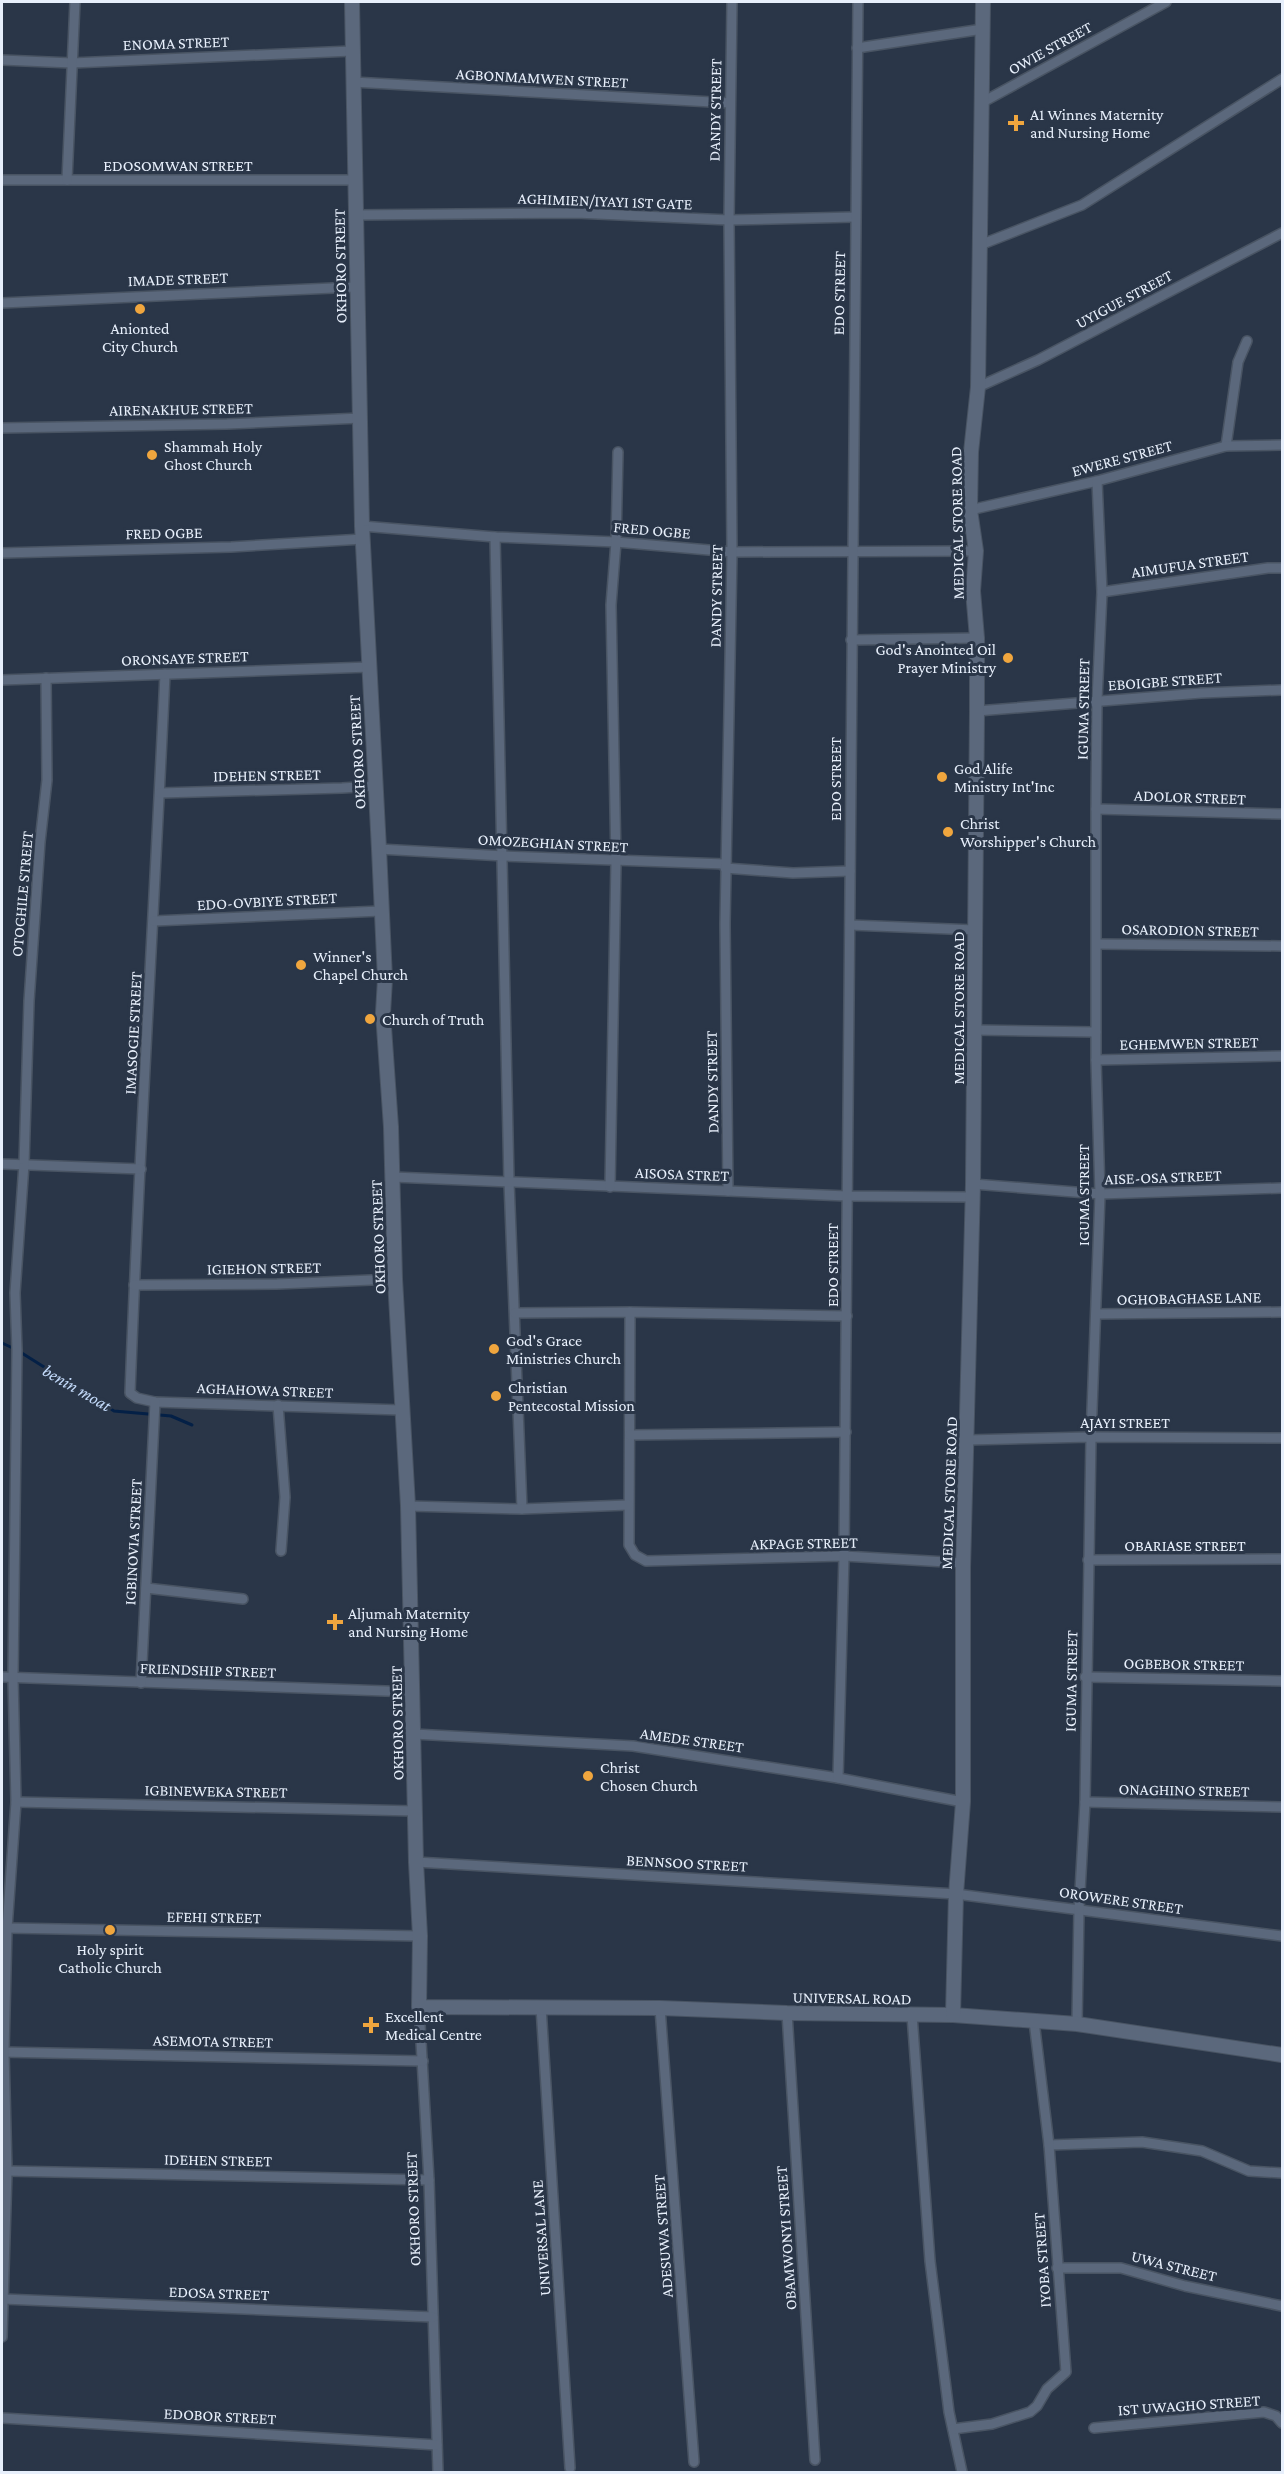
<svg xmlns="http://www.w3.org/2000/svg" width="1284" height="2474" font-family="'Crimson Pro',serif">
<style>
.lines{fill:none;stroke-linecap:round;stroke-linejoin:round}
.stream{stroke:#042046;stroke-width:3}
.street-casing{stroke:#495463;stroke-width:12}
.secondary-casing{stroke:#495463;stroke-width:16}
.street{stroke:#5b687c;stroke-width:9}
.secondary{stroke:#5b687c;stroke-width:14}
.poi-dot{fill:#f0a63e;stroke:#2a3648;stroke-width:2}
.labels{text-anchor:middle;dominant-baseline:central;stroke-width:6;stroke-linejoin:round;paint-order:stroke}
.street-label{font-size:16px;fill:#e7effb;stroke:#2a3648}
.poi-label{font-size:16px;fill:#e7effb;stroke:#2a3648;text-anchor:start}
.water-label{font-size:18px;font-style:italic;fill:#c2d9f9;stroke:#2a3648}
</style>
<rect width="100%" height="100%" fill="#2a3648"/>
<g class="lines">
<path class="stream" d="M2,1343L17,1350L114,1411L171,1416L192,1425"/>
<defs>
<g id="street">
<path d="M857,48L983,29"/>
<path d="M2,60L72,63L352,51"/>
<path d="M353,82L730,103"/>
<path d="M981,103L1166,2"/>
<path d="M2,180H354"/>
<path d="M67,180L75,2"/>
<path d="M355,215L576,213L729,220L855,217"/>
<path d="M980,245L1082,205L1282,79"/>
<path d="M2,303L356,287"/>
<path d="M978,387L1038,360L1282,233"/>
<path d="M2,428L227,424L361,418"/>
<path d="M1226,446L1238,362L1247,341"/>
<path d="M970,510L1097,481L1226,446L1282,445"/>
<path d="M362,526L495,537L616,542L732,552L976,551"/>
<path d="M495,537L509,1182L522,1509"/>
<path d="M2,553L231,547L363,539"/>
<path d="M1102,592L1268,568H1282"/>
<path d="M851,640L977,638"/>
<path d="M165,674C154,914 139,1153 130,1393L137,1398L155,1402L401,1410"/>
<path d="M2,680L370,667"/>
<path d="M977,711L1201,693L1282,690"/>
<path d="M160,793L342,788L375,786"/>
<path d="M1096,809L1282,814"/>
<path d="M379,849L504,856L725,864"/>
<path d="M725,868L793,873L850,871"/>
<path d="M154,921L381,911"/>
<path d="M850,925L975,930"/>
<path d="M1097,944L1282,946"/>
<path d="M975,1030L1096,1032"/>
<path d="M1096,1060L1282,1056"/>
<path d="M2,1164L141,1169"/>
<path d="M393,1177L847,1196L971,1197"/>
<path d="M973,1184L1100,1194L1282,1188"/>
<path d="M610,1187L616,861L611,605L616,542L618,452"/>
<path d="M728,1191L725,924L732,552L729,220L732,2"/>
<path d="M134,1285L277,1284L395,1279"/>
<path d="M630,1312L629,1545L635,1555L646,1561L844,1556L963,1563"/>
<path d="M515,1313L630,1312L847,1316"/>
<path d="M1096,1314L1282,1312"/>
<path d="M278,1405L285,1497L281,1551"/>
<path d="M630,1435L846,1432"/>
<path d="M968,1440L1091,1437L1282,1438"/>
<path d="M408,1506L522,1509L628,1505"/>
<path d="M1088,1560L1282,1559"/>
<path d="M146,1588L243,1599"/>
<path d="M2,1677L413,1692"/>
<path d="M1085,1677L1282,1681"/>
<path d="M141,1683L155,1402"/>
<path d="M414,1734L633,1746L838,1778L963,1802"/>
<path d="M838,1778L844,1556L858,2"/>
<path d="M16,1802L415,1811"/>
<path d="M1085,1802L1282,1807"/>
<path d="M416,1862L956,1894L1282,1936"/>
<path d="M7,1928L420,1936"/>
<path d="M419,2007L429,2180L438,2472"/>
<path d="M541,2007L570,2468"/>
<path d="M660,2008L694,2462"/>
<path d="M787,2013L815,2460"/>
<path d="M912,2015L930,2261L949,2412L962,2472"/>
<path d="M1077,2024L1079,1909L1085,1802L1091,1437L1100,1194L1096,1060V809L1097,700L1102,592L1097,481"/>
<path d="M2,2052L423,2061"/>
<path d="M1049,2145L1142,2142L1202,2151L1249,2171L1282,2173"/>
<path d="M7,2171L429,2180"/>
<path d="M1057,2268H1121L1185,2286L1282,2306"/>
<path d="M3,2299L433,2317"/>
<path d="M2,2337L7,2171L4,2052L7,1928L16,1802L13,1678L17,1350L15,1293L24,1164L29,1001L40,842L47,780L46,678"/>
<path d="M2,2418L437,2445"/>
<path d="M1094,2428L1264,2412L1276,2416L1282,2423"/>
<path d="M953,2429L992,2424L1030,2412L1037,2406L1047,2389L1066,2372L1049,2145L1034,2021"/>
</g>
<g id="secondary">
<path d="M352,2L362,526L379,849L385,979L383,1013L391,1127L395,1279L408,1506L416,1862L420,1936L419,2007L660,2008L787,2013L953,2015L1077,2024L1282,2055"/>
<path d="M953,2015L956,1894L963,1802V1568L973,1184L977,711V638L973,591L976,551L970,510L971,452L978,387L983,2"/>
</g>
</defs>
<use href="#street" class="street-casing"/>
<use href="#secondary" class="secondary-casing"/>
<use href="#street" class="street"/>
<use href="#secondary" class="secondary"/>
</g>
<g class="poi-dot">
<path d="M1013 114h6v6h6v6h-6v6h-6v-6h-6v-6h6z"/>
<circle cx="140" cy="309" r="6"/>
<circle cx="152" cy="455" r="6"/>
<circle cx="1008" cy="658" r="6"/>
<circle cx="942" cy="777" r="6"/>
<circle cx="948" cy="832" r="6"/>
<circle cx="301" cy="965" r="6"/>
<circle cx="370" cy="1019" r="6"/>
<circle cx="494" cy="1349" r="6"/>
<circle cx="496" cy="1396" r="6"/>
<path d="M332 1613h6v6h6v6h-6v6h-6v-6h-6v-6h6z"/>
<circle cx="588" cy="1776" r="6"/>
<circle cx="110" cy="1930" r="6"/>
<path d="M368 2016h6v6h6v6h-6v6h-6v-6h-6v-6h6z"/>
</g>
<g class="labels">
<g class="street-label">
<text transform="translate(176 43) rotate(-2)">ENOMA STREET</text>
<text transform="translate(1050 48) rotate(-29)">OWIE STREET</text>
<text transform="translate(542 78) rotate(3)">AGBONMAMWEN STREET</text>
<text transform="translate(715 110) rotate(-89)">DANDY STREET</text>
<text x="178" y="165">EDOSOMWAN STREET</text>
<text transform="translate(605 201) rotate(2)">AGHIMIEN/IYAYI 1ST GATE</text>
<text transform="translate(340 266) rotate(-91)">OKHORO STREET</text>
<text transform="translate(178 279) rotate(-2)">IMADE STREET</text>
<text transform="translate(839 293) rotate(-89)">EDO STREET</text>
<text transform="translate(1124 299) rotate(-28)">UYIGUE STREET</text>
<text transform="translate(181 409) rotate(-1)">AIRENAKHUE STREET</text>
<text transform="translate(1122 458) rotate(-15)">EWERE STREET</text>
<text transform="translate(957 523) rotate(-91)">MEDICAL STORE ROAD</text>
<text transform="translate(652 530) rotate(5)">FRED OGBE</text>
<text transform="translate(164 533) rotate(-1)">FRED OGBE</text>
<text transform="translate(1190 564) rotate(-8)">AIMUFUA STREET</text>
<text transform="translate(716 596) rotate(-89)">DANDY STREET</text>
<text transform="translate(185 658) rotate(-2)">ORONSAYE STREET</text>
<text transform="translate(1165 681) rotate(-4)">EBOIGBE STREET</text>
<text transform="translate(1083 709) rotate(-89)">IGUMA STREET</text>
<text transform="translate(357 752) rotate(-93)">OKHORO STREET</text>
<text transform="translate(267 775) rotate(-1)">IDEHEN STREET</text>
<text transform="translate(835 779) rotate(-90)">EDO STREET</text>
<text transform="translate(1190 797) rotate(2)">ADOLOR STREET</text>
<text transform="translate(553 843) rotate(3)">OMOZEGHIAN STREET</text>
<text transform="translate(22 894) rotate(-85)">OTOGHILE STREET</text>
<text transform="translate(267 901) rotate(-3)">EDO-OVBIYE STREET</text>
<text transform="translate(1190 930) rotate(1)">OSARODION STREET</text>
<text transform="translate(958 1008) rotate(-90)">MEDICAL STORE ROAD</text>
<text transform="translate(133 1033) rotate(-87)">IMASOGIE STREET</text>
<text transform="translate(1189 1043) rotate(-1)">EGHEMWEN STREET</text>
<text transform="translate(712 1082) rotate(-91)">DANDY STREET</text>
<text transform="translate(682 1174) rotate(2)">AISOSA STRET</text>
<text transform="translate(1163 1177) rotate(-2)">AISE-OSA STREET</text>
<text transform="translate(1083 1195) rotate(-90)">IGUMA STREET</text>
<text transform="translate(378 1237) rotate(-92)">OKHORO STREET</text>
<text transform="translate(832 1265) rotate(-90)">EDO STREET</text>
<text transform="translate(264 1268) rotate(-1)">IGIEHON STREET</text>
<text transform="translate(1189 1298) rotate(-1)">OGHOBAGHASE LANE</text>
<text transform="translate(265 1390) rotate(2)">AGHAHOWA STREET</text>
<text x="1125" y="1422">AJAYI STREET</text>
<text transform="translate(949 1493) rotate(-88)">MEDICAL STORE ROAD</text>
<text transform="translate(133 1542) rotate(-87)">IGBINOVIA STREET</text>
<text transform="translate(804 1543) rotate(-1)">AKPAGE STREET</text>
<text x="1185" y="1545">OBARIASE STREET</text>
<text transform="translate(1184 1664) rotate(1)">OGBEBOR STREET</text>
<text transform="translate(208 1670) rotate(2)">FRIENDSHIP STREET</text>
<text transform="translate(1071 1681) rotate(-89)">IGUMA STREET</text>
<text transform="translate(397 1723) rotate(-91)">OKHORO STREET</text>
<text transform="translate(692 1740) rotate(8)">AMEDE STREET</text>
<text transform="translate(1184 1790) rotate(1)">ONAGHINO STREET</text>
<text transform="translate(216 1791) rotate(1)">IGBINEWEKA STREET</text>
<text transform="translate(687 1863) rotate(3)">BENNSOO STREET</text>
<text transform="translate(1121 1900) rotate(8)">OROWERE STREET</text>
<text transform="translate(214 1917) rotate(1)">EFEHI STREET</text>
<text transform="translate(852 1998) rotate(1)">UNIVERSAL ROAD</text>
<text transform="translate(213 2041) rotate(1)">ASEMOTA STREET</text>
<text transform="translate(218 2160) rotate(1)">IDEHEN STREET</text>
<text transform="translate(413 2209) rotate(-92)">OKHORO STREET</text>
<text transform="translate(663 2236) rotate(-94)">ADESUWA STREET</text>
<text transform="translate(541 2238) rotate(-94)">UNIVERSAL LANE</text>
<text transform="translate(786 2238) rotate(-94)">OBAMWONYI STREET</text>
<text transform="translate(1042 2260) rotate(-94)">IYOBA STREET</text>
<text transform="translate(1174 2266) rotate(14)">UWA STREET</text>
<text transform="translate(219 2293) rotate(2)">EDOSA STREET</text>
<text transform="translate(1189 2405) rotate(-4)">IST UWAGHO STREET</text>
<text transform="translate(220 2416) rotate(3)">EDOBOR STREET</text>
</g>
<g class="poi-label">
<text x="1030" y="114">A1 Winnes Maternity<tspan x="1030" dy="18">and Nursing Home</tspan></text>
<text x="140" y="328" text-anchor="middle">Anionted<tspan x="140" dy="18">City Church</tspan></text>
<text x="164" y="446">Shammah Holy<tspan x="164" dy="18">Ghost Church</tspan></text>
<text x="996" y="649" text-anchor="end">God's Anointed Oil<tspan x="996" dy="18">Prayer Ministry</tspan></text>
<text x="954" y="768">God Alife<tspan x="954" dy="18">Ministry Int'Inc</tspan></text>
<text x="960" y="823">Christ<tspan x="960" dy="18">Worshipper's Church</tspan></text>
<text x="313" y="956">Winner's<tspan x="313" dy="18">Chapel Church</tspan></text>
<text x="382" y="1019">Church of Truth</text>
<text x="506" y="1340">God's Grace<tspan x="506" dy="18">Ministries Church</tspan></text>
<text x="508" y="1387">Christian<tspan x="508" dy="18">Pentecostal Mission</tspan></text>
<text x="348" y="1613">Aljumah Maternity<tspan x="348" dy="18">and Nursing Home</tspan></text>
<text x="600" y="1767">Christ<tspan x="600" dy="18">Chosen Church</tspan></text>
<text x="110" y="1949" text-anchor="middle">Holy spirit<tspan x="110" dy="18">Catholic Church</tspan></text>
<text x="385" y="2016">Excellent<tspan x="385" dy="18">Medical Centre</tspan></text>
</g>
<g class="water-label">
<text transform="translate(77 1388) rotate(30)">benin moat</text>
</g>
</g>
<rect width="1284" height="2474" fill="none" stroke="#e7effb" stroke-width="6"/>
</svg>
